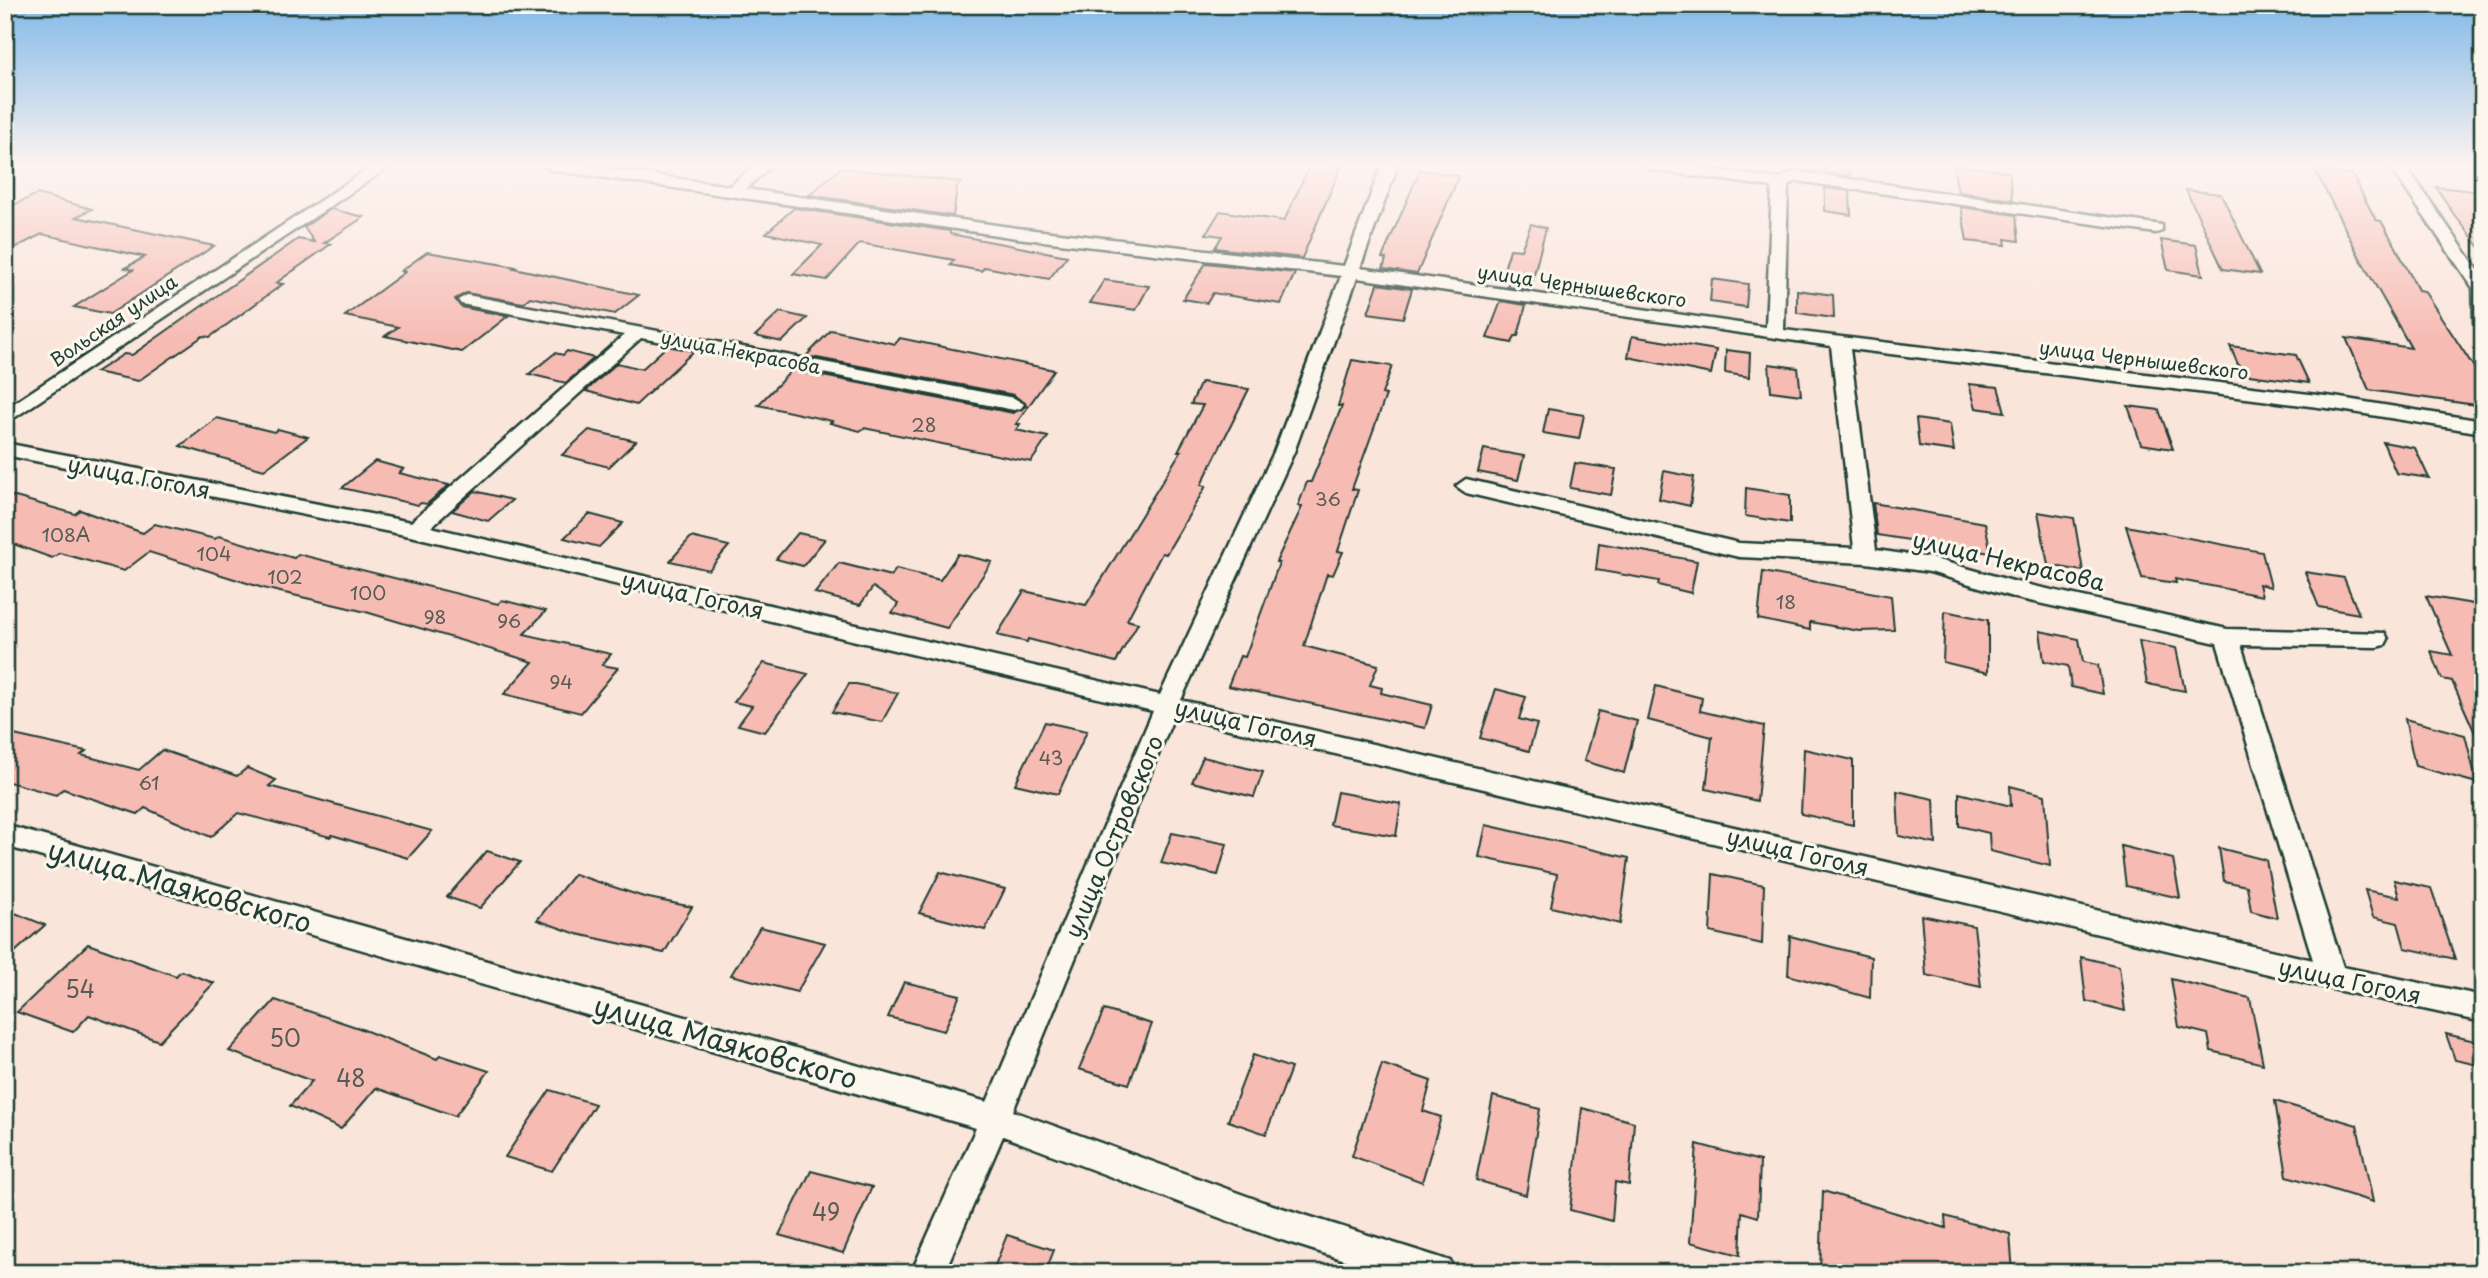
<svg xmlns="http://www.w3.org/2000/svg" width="2488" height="1278" font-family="'Playpen Sans',sans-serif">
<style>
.building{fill:#f6bbb3;stroke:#1f3d34;stroke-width:2}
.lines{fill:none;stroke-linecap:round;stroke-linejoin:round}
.minor-casing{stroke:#1f3d34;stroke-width:5}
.minor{fill:#fbf7ec;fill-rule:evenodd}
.labels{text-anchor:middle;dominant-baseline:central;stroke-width:6;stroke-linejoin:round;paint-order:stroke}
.far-street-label{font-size:19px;fill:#1f3d34;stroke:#fbf7ec}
.number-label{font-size:19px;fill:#555c54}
.street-label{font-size:23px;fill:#1f3d34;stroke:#fbf7ec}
.near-number-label{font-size:23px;fill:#555c54}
.near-street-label{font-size:28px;fill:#1f3d34;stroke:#fbf7ec}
</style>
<rect width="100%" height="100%" fill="#fae5db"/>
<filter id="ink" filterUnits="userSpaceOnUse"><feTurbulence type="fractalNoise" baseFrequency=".0143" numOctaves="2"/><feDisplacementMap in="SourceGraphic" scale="14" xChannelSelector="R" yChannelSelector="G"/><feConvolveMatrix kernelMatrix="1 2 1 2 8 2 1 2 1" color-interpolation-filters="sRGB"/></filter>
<g filter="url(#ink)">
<g class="building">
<path d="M1310,165H1342L1302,258L1215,248L1222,236L1206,234L1220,211L1284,221Z"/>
<path d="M1824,165H1849L1850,176L1824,173Z"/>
<path d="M1953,165L2009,172L2013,200L1958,192Z"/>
<path d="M841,168L961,182L957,187L953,216L809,195Z"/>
<path d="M1420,170L1459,176L1417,274L1383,269L1386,259L1382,258Z"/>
<path d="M2315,170L2352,175L2376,220L2381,221L2395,245L2418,290L2424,291L2483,381V406L2369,390L2346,338L2411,348L2360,258Z"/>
<path d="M2436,187L2483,192V251L2453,213Z"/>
<path d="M1825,188L1850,191L1851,215L1825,211Z"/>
<path d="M2186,190L2221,194L2260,274L2223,269Z"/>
<path d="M37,194L92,209L76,217L214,246L110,314L74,307L133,270L125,268L145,257L42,234L5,253V209Z"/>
<path d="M1961,207L2016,215L2019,241L2005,239L2006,245L1967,241Z"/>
<path d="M794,208L950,231V234L1067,256L1049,279L985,267L981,271L950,265L954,260L860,243L827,280L793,274L822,245L766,233Z"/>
<path d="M331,209L364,217L324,243L331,244L276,283L283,284L210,337L203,336L138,381L96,372L124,354L132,355L298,239L314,242L304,227Z"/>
<path d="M1531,224L1546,228L1530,290L1507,287L1512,274L1503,273L1510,249L1521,250Z"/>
<path d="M2161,240L2196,245L2203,275L2168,270Z"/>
<path d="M427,252L516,267L514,268L639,295L615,314L530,297L523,303L466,293L455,299L461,307L508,316L462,352L385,336L398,327L345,316L405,272L401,271Z"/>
<path d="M1206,263L1295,273L1281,304L1213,293L1207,303L1183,299Z"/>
<path d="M1712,279L1748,284L1746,307L1710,302Z"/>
<path d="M1104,280L1149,286L1136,310L1090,303Z"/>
<path d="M1378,284L1412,289L1403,318L1368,313Z"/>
<path d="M1797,290L1833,295L1834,318L1797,313Z"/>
<path d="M1501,301L1526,305L1518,336H1515L1512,343L1487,338Z"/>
<path d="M780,312L807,318L782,342L755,336Z"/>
<path d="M831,330L895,344L900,338L1054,370L1016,424H1020L1016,430L1048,437L1031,462L864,428L860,431L830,423L832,421L758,405L792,370L1013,413L1026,406L1014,395L806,356Z"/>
<path d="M1632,336L1716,350L1711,374L1628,357Z"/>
<path d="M667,346L694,351L636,405L586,391L617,363L642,369Z"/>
<path d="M2230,346L2296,355L2309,383L2242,374Z"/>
<path d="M1726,350L1750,353L1749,377L1725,373Z"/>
<path d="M567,351L594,358L566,383L529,374L555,353L563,355Z"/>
<path d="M1352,360L1392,366L1382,394L1386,395L1352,489L1358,490L1338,551L1343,552L1333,575L1327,574L1304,646L1378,665L1370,685L1382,688L1381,693L1432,705L1425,728L1228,686L1240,656L1245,657L1279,563L1276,562L1302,507L1298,506L1307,482H1311L1342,406H1338Z"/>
<path d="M1769,364L1798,368L1801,395L1771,391Z"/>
<path d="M1201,382L1249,389L1201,485L1206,486L1166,554L1162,553L1127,620L1138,623L1116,662L1028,639L1027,642L997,635L1024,591L1086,605L1181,451H1178L1203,405L1191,404Z"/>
<path d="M1969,384L1998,387L2005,412L1976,408Z"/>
<path d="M2128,406L2159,410L2173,449L2141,444Z"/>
<path d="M1548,409L1584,415L1579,439L1543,433Z"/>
<path d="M217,418L274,432L278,429L308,437L264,470L180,446Z"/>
<path d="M1916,419L1950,424L1954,451L1919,446Z"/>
<path d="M589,430L636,441L609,467L562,455Z"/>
<path d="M2383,442L2415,448L2429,478L2396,473Z"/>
<path d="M1484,449L1524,456L1518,480L1478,472Z"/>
<path d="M375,461L404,469L399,473L449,485L427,504L421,503L418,505L342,488Z"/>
<path d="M1575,463L1616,469L1611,495L1570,488Z"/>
<path d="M1664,471L1694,477L1690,506L1659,499Z"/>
<path d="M1746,488L1790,495V523L1745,516Z"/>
<path d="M475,491L512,500L488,521L452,511Z"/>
<path d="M5,494L75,514L80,510L143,533L155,524L215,539L219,536L294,558L298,554L498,604L502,600L546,611L524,634L611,654L602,665L618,668L581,713L504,694L533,662L366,612L263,588L149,552L124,571L60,553L52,558L5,541Z"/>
<path d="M1873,503L1985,523L1991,553L1877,535Z"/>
<path d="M2038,512L2074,518L2083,571L2048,565Z"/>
<path d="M589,514L623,523L599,547L564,538Z"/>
<path d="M2126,526L2262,552L2271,587L2259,584L2262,596L2175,579L2176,583L2142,578Z"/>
<path d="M798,533L825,539L803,566L776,559Z"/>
<path d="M691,537L729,546L709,570L670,561Z"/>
<path d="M1599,543L1697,561L1691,593L1658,585L1659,581L1596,570Z"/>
<path d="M958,554L992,562L947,628L892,613L898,604L873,587L860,605L815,593L839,563L891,576L896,569L940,580Z"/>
<path d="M1763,572L1891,596L1894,630L1859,631L1810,622V630L1758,619Z"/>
<path d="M2305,572L2344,578L2359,614L2319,607Z"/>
<path d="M2426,596L2473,604L2483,624V751L2452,681L2442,679L2431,651L2452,655Z"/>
<path d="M1945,611L1988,620V673L1943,662Z"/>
<path d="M2040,631L2079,639L2083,662L2098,665L2103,694L2071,687L2068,666L2044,661Z"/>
<path d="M2139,641L2176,648L2185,691L2147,684Z"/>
<path d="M764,663L808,674L765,732L738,725L752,706L734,702Z"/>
<path d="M849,684H856L898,693L882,722L832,712Z"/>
<path d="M1656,686L1702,698L1700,711L1764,726L1757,801L1706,789L1712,737L1648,720Z"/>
<path d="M1496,689L1526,697L1519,719L1537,724L1529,751L1480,738Z"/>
<path d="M1598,711L1637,721L1624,773L1584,761Z"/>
<path d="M2405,719L2465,735L2477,783L2415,766Z"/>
<path d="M1045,722L1087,731L1058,794L1015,784Z"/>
<path d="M5,733L86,751L81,755L139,770L162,750L237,776L247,768L276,780L269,786L432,831L408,858L332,835L330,837L238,813L211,837L145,808L138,814L63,789L56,795L5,781Z"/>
<path d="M1804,749L1853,760V825L1801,814Z"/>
<path d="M1203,757L1263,772L1254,797L1192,782Z"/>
<path d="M2010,786L2045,795L2050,866L1990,851L1989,833L1959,826V793L2011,806Z"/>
<path d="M1897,791L1934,799L1936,844L1899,836Z"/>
<path d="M1337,792L1401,804L1396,836L1330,825Z"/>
<path d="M1486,825L1629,858L1620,924L1551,907L1557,874L1479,857Z"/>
<path d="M1172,833L1227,844L1218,875L1161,863Z"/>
<path d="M2121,846L2173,859L2180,898L2126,886Z"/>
<path d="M2219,848L2266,860L2277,918L2251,911L2247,886L2224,881Z"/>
<path d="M487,851L520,862L480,908L447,897Z"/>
<path d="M940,872L1005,889L985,930L919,913Z"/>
<path d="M574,874L644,897L692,907L664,953L577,934L537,920Z"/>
<path d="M1713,874L1764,885L1762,944L1710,932Z"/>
<path d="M2394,880L2431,888L2455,959L2405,948L2398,923L2373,917L2365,890L2399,897Z"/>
<path d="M5,909L45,925L5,961Z"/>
<path d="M1921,915L1974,926L1981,987L1926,975Z"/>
<path d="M760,927L825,943L797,992L731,975Z"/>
<path d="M1790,936L1871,957L1870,998L1788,975Z"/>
<path d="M88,944L176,976L181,971L214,983L159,1041L89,1015L73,1032L17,1012Z"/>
<path d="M2081,957L2119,966L2125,1011L2086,1001Z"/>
<path d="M2171,979L2250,998L2263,1064L2211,1051L2208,1034L2179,1027Z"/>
<path d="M904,982L960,995L944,1031L888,1017Z"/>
<path d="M275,1000L359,1028L437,1059L440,1055L489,1071L455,1116L376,1088L341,1129L290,1106L312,1081L229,1051Z"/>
<path d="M1104,1010L1152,1024L1129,1084L1079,1069Z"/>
<path d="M2446,1034L2483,1043V1066L2455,1060Z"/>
<path d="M1253,1055L1291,1068L1266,1134L1228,1121Z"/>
<path d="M1382,1064L1431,1081L1423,1111L1441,1117L1422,1182L1352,1156Z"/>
<path d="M550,1090L595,1104L552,1171L505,1157Z"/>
<path d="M1493,1096L1540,1109L1526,1195L1476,1180Z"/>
<path d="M2275,1101L2357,1125L2373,1202L2287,1176Z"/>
<path d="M1582,1108L1634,1122L1629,1185L1615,1182L1612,1221L1570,1210Z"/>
<path d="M1697,1144L1760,1161L1758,1217L1742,1212L1740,1255L1690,1242Z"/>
<path d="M811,1171L872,1187L843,1253L779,1235Z"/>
<path d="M1823,1191L1946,1228L1945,1216L2010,1234L2013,1273H1820Z"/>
<path d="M1007,1235L1054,1250L1045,1273H992Z"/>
</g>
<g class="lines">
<defs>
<g id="minor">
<path d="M374,165H392L5,424V409Z"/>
<path d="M543,165H582L730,186L755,165H772L746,189L1017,228L1344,266L1382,165H1398L1360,268L1766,327L1772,187L1652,170L1644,165H1682L1778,179L1795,171L2162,225V231L2156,233L1797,181L1788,186L1784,330L2334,397L2483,421V433L2334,409L1850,349L1876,550L1931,558L2016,582L2227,629L2385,633L2388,639L2385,645L2377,647L2241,645L2343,967L2483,996V1022L2332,989L1174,716L1013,1111L1263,1202L1438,1257L1450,1261L1454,1273H1385L1263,1234L1003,1136L944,1273H911L976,1128L5,846V825L987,1102L1153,711L415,537L5,455V443L411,522L624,335L461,304L458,300L467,295L1014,398L1024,404L1021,408L1014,410L641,338L431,527L1160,695L1274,452L1341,276L1017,238L551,170ZM1357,278L1831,346L1854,548L1739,543L1466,479L1456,486L1466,493L1739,557L1866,563L1930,572L2016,598L2217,643L2313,960L1181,700L1294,452Z"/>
<path d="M2389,165H2405L2483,277V328L2474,323L2473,288Z"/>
</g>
</defs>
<use href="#minor" class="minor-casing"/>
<use href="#minor" class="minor"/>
</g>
</g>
<linearGradient id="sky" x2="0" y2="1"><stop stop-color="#83b9e8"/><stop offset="0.48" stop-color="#fdf3ef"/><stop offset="1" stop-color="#fdf3ef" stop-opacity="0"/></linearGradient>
<rect width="2488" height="344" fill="url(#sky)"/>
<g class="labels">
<g class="far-street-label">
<text transform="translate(1582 285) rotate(8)">улица Чернышевского</text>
<text transform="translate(113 320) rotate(-34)">Вольская улица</text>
<text transform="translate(741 351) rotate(11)">улица Некрасова</text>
<text transform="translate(2144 359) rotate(7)">улица Чернышевского</text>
</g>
<g class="number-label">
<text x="924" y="424">28</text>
<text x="1328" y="498">36</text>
<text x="66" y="534">108А</text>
<text x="214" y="553">104</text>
<text x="285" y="576">102</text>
<text x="368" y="592">100</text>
<text x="1786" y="601">18</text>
<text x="435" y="616">98</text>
<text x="509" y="620">96</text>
<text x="561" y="681">94</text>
<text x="1051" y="757">43</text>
<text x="149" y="782">61</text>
</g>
<g class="street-label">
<text transform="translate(139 476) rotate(11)">улица Гоголя</text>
<text transform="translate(2009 560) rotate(13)">улица Некрасова</text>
<text transform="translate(693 594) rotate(13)">улица Гоголя</text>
<text transform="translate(1246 722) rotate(13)">улица Гоголя</text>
<text transform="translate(1113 836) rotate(-67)">улица Островского</text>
<text transform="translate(1798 851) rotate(13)">улица Гоголя</text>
<text transform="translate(2350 980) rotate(12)">улица Гоголя</text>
</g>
<g class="near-number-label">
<text x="80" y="988">54</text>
<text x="285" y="1037">50</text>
<text x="351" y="1077">48</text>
<text x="826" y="1211">49</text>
</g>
<g class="near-street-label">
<text transform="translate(180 885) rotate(16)">улица Маяковского</text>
<text transform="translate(726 1041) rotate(16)">улица Маяковского</text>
</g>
</g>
<rect width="2488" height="1278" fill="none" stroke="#fbf7ec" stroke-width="28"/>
<rect x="14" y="14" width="2460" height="1250" fill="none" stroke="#1f3d34" stroke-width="2.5" filter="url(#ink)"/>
</svg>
